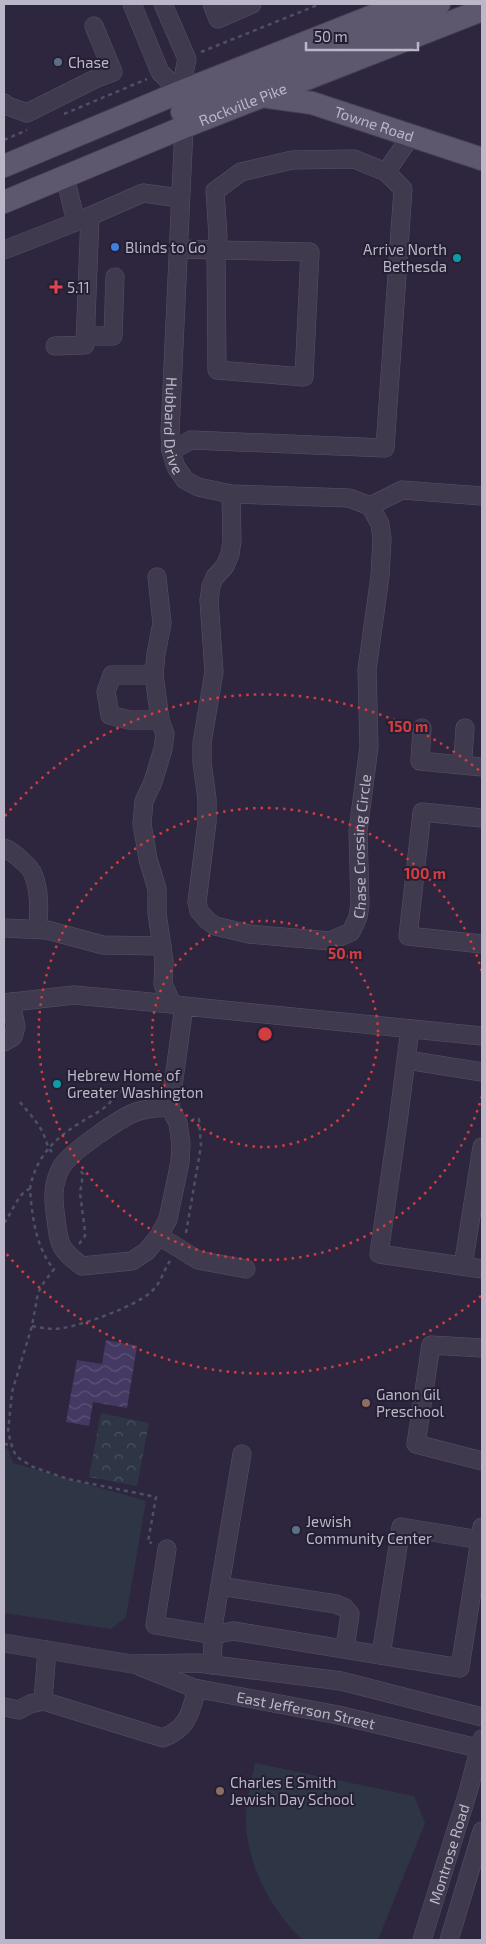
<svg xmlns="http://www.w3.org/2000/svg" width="486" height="1944" font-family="'Exo 2',sans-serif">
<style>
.forest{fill:url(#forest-crowns)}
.garden{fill:#2e3646}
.water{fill:url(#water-waves)}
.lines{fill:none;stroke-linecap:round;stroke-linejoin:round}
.minor-casing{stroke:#585266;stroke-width:19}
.major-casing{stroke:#464054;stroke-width:24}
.path{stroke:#4d5162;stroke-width:2.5;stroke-dasharray:4 4;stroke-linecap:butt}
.minor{stroke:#403a4e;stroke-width:18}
.major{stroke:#5e586e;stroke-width:22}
.ring{fill:none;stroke:#d23d40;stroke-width:2.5;stroke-dasharray:2.5 5}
.service-dot{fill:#5c6f8a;stroke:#251f33;stroke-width:2}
.shop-dot{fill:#3f7fe0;stroke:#251f33;stroke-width:2}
.culture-dot{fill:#0f9aa8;stroke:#251f33;stroke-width:2}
.health-dot{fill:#e0444e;stroke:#251f33;stroke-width:2}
.education-dot{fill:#8d6e63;stroke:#251f33;stroke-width:2}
.labels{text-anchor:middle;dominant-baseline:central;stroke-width:4;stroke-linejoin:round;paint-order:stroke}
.poi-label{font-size:15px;fill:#bcb6c9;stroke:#251f33;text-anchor:start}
.street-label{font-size:15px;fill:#bcb6c9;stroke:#251f33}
.centre{fill:#d23d40;stroke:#251f33;stroke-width:2.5}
.ring-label{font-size:15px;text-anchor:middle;font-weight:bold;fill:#d23d40;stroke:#251f33;stroke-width:4;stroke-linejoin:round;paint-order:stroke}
</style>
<defs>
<pattern id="forest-crowns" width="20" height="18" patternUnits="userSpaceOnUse" patternTransform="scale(1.25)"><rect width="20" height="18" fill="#2e3646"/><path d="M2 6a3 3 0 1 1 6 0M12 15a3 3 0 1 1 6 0" fill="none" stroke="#4a515f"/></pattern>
<pattern id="water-waves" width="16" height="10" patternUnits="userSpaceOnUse" patternTransform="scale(1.25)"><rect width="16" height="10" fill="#443962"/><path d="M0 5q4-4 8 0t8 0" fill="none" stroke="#5d5377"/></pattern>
</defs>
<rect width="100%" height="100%" fill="#2d263e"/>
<path class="forest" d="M101,1413L149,1423L137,1486L89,1477Z"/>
<g class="garden">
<path d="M4,1448L8,1449L13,1463L146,1501L126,1617L111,1629L4,1613Z"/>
<path d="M255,1763L414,1796L425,1823L378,1940H303C272,1913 246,1862 246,1820C246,1801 251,1782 255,1763Z"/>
</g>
<path class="water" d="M106,1340L137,1346L127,1408L93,1402L89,1426L66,1422L77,1360L102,1364Z"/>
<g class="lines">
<defs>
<g id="minor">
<path d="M132,4L160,72L180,92"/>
<path id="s1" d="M163,4L187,59L180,92L184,127L170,432L171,451L176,467L185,480L198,487L231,494L349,498L370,506L402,490L482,496"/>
<path d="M212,4L218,19L252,4"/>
<path d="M4,103L5,105L27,113L97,78L113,72L94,26"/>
<path d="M386,172L411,136"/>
<path d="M81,220L143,193L180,198"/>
<path d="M4,250L76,222L65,177"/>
<path d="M216,250L310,252L304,377L217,370Z"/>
<path d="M85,336H113L115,277"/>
<path d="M55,346L85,345L90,216"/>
<path d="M171,451L191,440L385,448L403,189L386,172L354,159L292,160L241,172L215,191L218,236L216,250L178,249"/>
<path id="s2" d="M231,494L232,541L230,554L225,566L215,577L211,586L209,600L214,672L202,743V762L207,799V822L197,902L199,911L207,920L215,926L249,934L330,941L351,932L358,917L360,904L358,831L369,747L367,670L380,576L382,539L380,524L370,506"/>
<path d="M157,577L162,623L156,654L154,675L160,720L165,734L163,749L153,782L144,801L142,824L148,859L157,889V913L164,961L163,984L172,1004L184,1006"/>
<path d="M154,675H112L106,692L110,715L129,720H160"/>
<path d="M422,728L420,761L482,767"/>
<path d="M463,757L465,728"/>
<path d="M482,818L422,812L408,936L482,944"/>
<path d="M4,848C12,851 30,866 33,874C40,890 39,911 38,929"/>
<path d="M4,928L47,930L103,945L162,946"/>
<path d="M4,1003L74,995L172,1004"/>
<path d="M410,1029L398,1122L379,1254L482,1269"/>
<path d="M4,1042L13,1037L16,1027L11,1002"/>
<path d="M407,1060L482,1072"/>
<path d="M170,1108C158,1107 148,1108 136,1112C120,1118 72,1151 62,1166C52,1183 53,1200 56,1219C59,1245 60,1250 82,1266L132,1261L147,1251L159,1236L168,1219L180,1162L181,1144L178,1123L170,1108L184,1006L482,1036"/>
<path d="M159,1236L198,1260L246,1269"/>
<path d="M463,1266L482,1147"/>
<path d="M482,1348L431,1345L416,1444L482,1461"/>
<path d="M167,1549L155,1625L214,1635L233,1631L460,1668L482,1527"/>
<path d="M220,1586L336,1604L345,1608L350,1614L345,1648"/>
<path d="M4,1643L132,1664L198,1663L341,1681L482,1717"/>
<path d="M381,1655L401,1527L480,1540"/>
<path d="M212,1665L214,1621L242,1454"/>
<path id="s3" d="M141,1667L194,1688L338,1715L482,1749"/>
<path d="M43,1701L47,1650"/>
<path d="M4,1707L19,1710L30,1704L43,1701L163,1738C188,1728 190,1714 197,1689"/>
<path id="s4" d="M422,1940L468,1792L482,1739"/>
<path d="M449,1940L482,1831"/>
</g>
<g id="major">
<path id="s5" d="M268,97L312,103L482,159"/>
<path d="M182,112L439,4"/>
<path d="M4,166L180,92L403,4"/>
<path id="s6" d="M4,202L184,127L482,10"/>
</g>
</defs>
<use href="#minor" class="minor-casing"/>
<use href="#major" class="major-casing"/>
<g class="path">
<path d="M201,52L320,4"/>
<path d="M64,114L147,79"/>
<path d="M4,140L27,130"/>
<path d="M20,1102C27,1111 36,1120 42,1131C46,1138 46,1146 52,1152"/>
<path d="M30,1189C35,1157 56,1137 83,1121C90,1116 100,1112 106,1106C113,1100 119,1093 125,1086"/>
<path d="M4,1223C12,1213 19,1191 30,1189C32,1216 36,1249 54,1269L42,1285L38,1293L32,1326L12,1392L8,1432L13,1450L17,1457L33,1467L68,1479L156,1497L148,1542L152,1543"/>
<path d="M186,1233L201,1146L199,1119H193"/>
<path d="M79,1244L85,1236V1231L80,1193L83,1174L79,1169"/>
<path d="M32,1326C42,1328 52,1330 63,1328C85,1324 135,1307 152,1291C161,1283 163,1271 170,1261"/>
<path d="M4,1444L11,1445"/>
</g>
<use href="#minor" class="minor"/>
<use href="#major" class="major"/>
</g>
<g class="ring">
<circle cx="265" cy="1034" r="113"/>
<path d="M482 1096A226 226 0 1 1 482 972"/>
<path d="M481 1296A339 339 0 0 1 5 1252M5 816A339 339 0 0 1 481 772"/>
</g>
<g class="service-dot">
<circle cx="58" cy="62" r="5"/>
<circle cx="296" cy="1530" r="5"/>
</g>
<circle class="shop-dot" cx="115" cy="247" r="5"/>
<g class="culture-dot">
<circle cx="457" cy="258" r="5"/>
<circle cx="57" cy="1084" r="5"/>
</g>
<path class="health-dot" d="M53.5 279.5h5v5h5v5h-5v5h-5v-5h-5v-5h5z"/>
<g class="education-dot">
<circle cx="366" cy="1403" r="5"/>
<circle cx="220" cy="1791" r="5"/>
</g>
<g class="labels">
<g class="poi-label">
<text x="68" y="62">Chase</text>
<text x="125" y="247">Blinds to Go</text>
<text x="447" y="249" text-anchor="end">Arrive North<tspan x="447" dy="17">Bethesda</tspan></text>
<text x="67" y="287">5.11</text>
<text x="67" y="1075">Hebrew Home of<tspan x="67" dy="17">Greater Washington</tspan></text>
<text x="376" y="1394">Ganon Gil<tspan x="376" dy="17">Preschool</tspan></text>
<text x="306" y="1521">Jewish<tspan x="306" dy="17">Community Center</tspan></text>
<text x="230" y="1782">Charles E Smith<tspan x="230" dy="17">Jewish Day School</tspan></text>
</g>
<g class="street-label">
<text stroke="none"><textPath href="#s6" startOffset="258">Rockville Pike</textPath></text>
<text stroke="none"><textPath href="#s5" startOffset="110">Towne Road</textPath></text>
<text stroke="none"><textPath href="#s1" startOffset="428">Hubbard Drive</textPath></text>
<text stroke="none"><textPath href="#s2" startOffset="674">Chase Crossing Circle</textPath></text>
<text stroke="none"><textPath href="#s3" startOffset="171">East Jefferson Street</textPath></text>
<text stroke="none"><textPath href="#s4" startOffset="90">Montrose Road</textPath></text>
</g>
</g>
<circle cx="265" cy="1034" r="8" class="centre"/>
<g class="ring-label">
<text x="408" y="732">150 m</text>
<text x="425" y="879">100 m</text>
<text x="345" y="959">50 m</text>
</g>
<rect width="486" height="1944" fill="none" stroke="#bcb6c9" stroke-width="10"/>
<path d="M306 42v8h112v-8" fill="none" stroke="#bcb6c9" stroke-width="2.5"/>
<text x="314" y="42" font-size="15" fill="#bcb6c9" stroke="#251f33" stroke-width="4" paint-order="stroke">50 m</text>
</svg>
